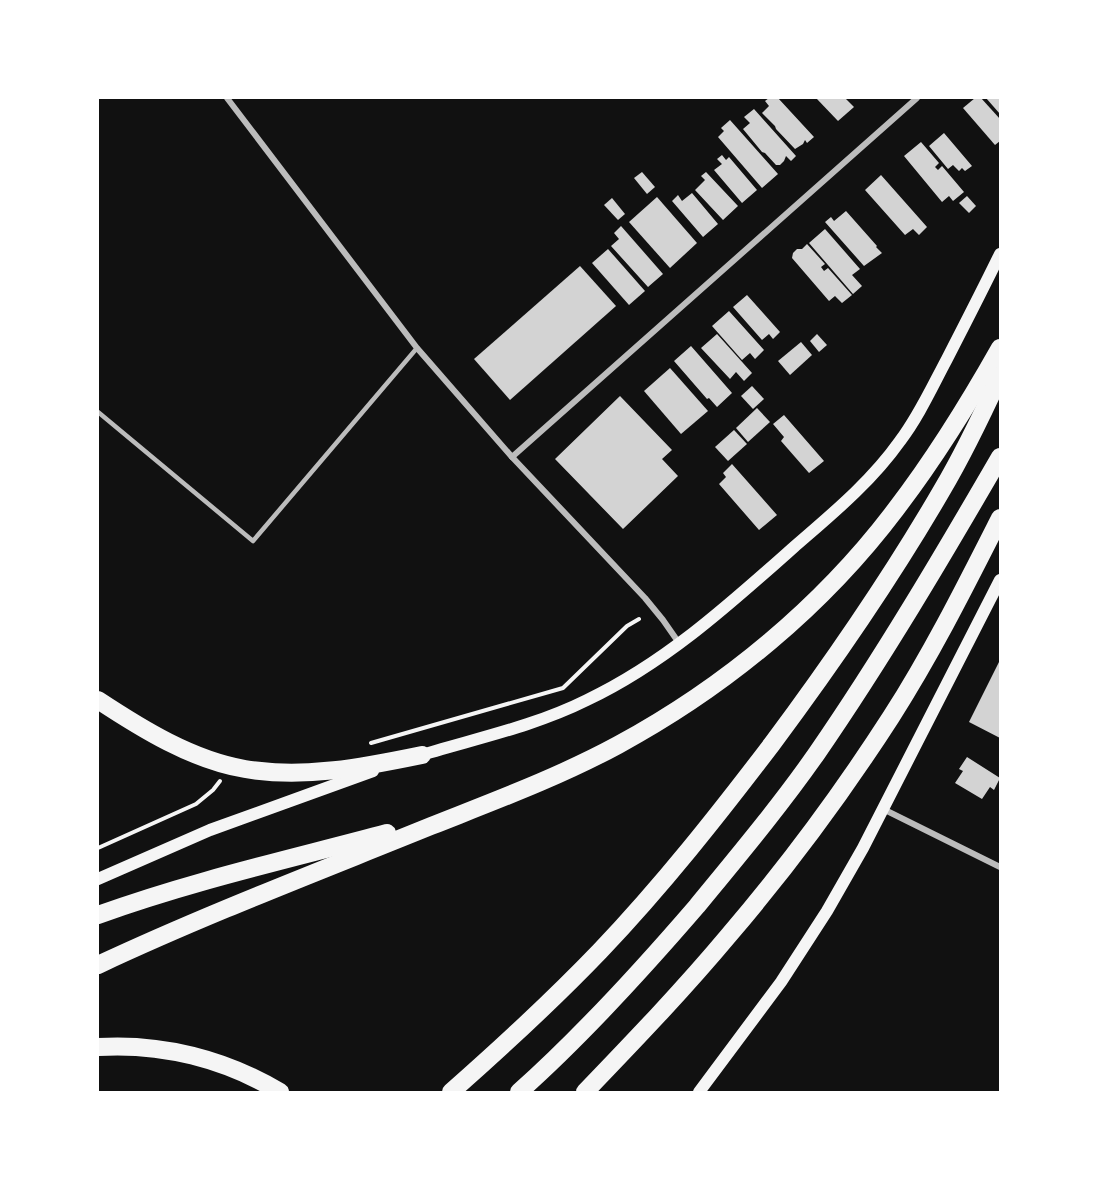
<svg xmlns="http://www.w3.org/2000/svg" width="1098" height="1190" font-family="Ubuntu,sans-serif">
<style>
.building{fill:#d3d3d3}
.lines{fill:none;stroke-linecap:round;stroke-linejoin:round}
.path{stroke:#f5f5f5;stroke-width:4}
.service{stroke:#bcbcbc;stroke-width:4.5}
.minor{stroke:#bcbcbc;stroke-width:6}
.secondary{stroke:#f5f5f5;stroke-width:12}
.motorway{stroke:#f5f5f5;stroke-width:18}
</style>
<rect width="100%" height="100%" fill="#111"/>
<g class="building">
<path d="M769,98H778L814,137L807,143L805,140L803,144L795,149L776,129L775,126L762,113L769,106L765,101Z"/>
<path d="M816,98H845L854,107L838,121Z"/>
<path d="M975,98H981L1000,119V141L995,145L963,108Z"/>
<path d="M986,98H1000V114Z"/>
<path d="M754,109L796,156L791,161L786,156L784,161L780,165H776L765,153L762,152L743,129L750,123L744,117Z"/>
<path d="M730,120L778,174L762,188L718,137L724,131L721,128Z"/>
<path d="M944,133L972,166L965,171L962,168L959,171L953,165L948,169L929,146Z"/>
<path d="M921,142L939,163L935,167L938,170L942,166L964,192L953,201L949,196L942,202L904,156Z"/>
<path d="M722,155L726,160L729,157L757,190L742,203L714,170L722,164L717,159Z"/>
<path d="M642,172L655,187L647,194L634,178Z"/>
<path d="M706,172L738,206L723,220L695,190L705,180L701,176Z"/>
<path d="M881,175L927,227L919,235L913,229L905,235L865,190Z"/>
<path d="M692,193L718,224L703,237L672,201L678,195L682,201Z"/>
<path d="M967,196L976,206L969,213L959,203Z"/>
<path d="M657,197L697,243L670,268L629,222Z"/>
<path d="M612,198L625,214L618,220L604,205Z"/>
<path d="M846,211L877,246L876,247L882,253L864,266L825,222L831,217L834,221Z"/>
<path d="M621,226L663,274L648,287L611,246L619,239L614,233Z"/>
<path d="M825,229L860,269L852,275L862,286L853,294L809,243Z"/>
<path d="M807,244L825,264L821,267L824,271L828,268L852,295L842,303L835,296L829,301L792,258L793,253L797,249H802Z"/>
<path d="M608,249L645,291L629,305L592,263Z"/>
<path d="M580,266L616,306L510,400L474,359Z"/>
<path d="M747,295L780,332L773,339L769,334L762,340L733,307Z"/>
<path d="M729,311L764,350L755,359L750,353L742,360L712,326Z"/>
<path d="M717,334L752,373L744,381L736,372L730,379L701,348Z"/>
<path d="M817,334L827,345L819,352L810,341Z"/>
<path d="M801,342L812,355L790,375L778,361Z"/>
<path d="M691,346L732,393L717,407L709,398L707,399L674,361Z"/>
<path d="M670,368L708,411L681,434L644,391Z"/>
<path d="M752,386L764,399L753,409L741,396Z"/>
<path d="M620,396L672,450L662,459L678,476L623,529L555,459Z"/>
<path d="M757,408L770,422L748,442L736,428Z"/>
<path d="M784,415L824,461L809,473L781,441L784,437L773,424Z"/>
<path d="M734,430L747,444L728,461L715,447Z"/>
<path d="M732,464L777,515L759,530L719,484L726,477L723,473Z"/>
<path d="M1000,660V738L969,722Z"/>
<path d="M967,757L1000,778L994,790L990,787L982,799L955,783L963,771L959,769Z"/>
</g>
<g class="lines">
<g class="path">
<path d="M371,743L563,688L627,626L639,619"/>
<path d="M98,848L196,804L213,790L220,781"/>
</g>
<path class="service" d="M98,412L253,541L417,348"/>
<g class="minor">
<path d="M227,98L417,348L512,457L645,598L663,620L679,643"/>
<path d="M512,457L917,98"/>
<path d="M883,809L1000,867"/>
</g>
<g class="secondary">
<path d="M415,757C473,739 533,727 587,700C665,663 730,604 794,547C832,514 871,482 900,441C919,416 932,387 947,359C965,324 983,289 1000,254"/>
<path d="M98,879L210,830L373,771"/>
<path d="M699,1092L781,982L827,911L863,848L1000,580"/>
</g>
<g class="motorway">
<path d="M98,700C142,729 192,760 245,769C304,779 364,767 422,755"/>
<path d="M98,915C192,881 290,859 387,833"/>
<path d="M98,965C207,914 320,871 431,826C494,801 559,777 618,745C725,687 823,606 896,509C935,458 969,403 1000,348"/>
<path d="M98,1047C162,1043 225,1059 280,1092"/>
<path d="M451,1092C502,1047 553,1000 600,951C662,886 718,815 772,744C833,662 891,578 942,490C964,453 982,415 1000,376"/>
<path d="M519,1092C583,1035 641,971 697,906C738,856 780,806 817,753C883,657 942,557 1000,457"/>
<path d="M585,1092C634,1041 683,990 729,935C788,866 842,793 891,717C932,653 966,585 1000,518"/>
</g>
</g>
<rect width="1098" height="1190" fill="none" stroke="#ffffff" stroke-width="198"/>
</svg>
